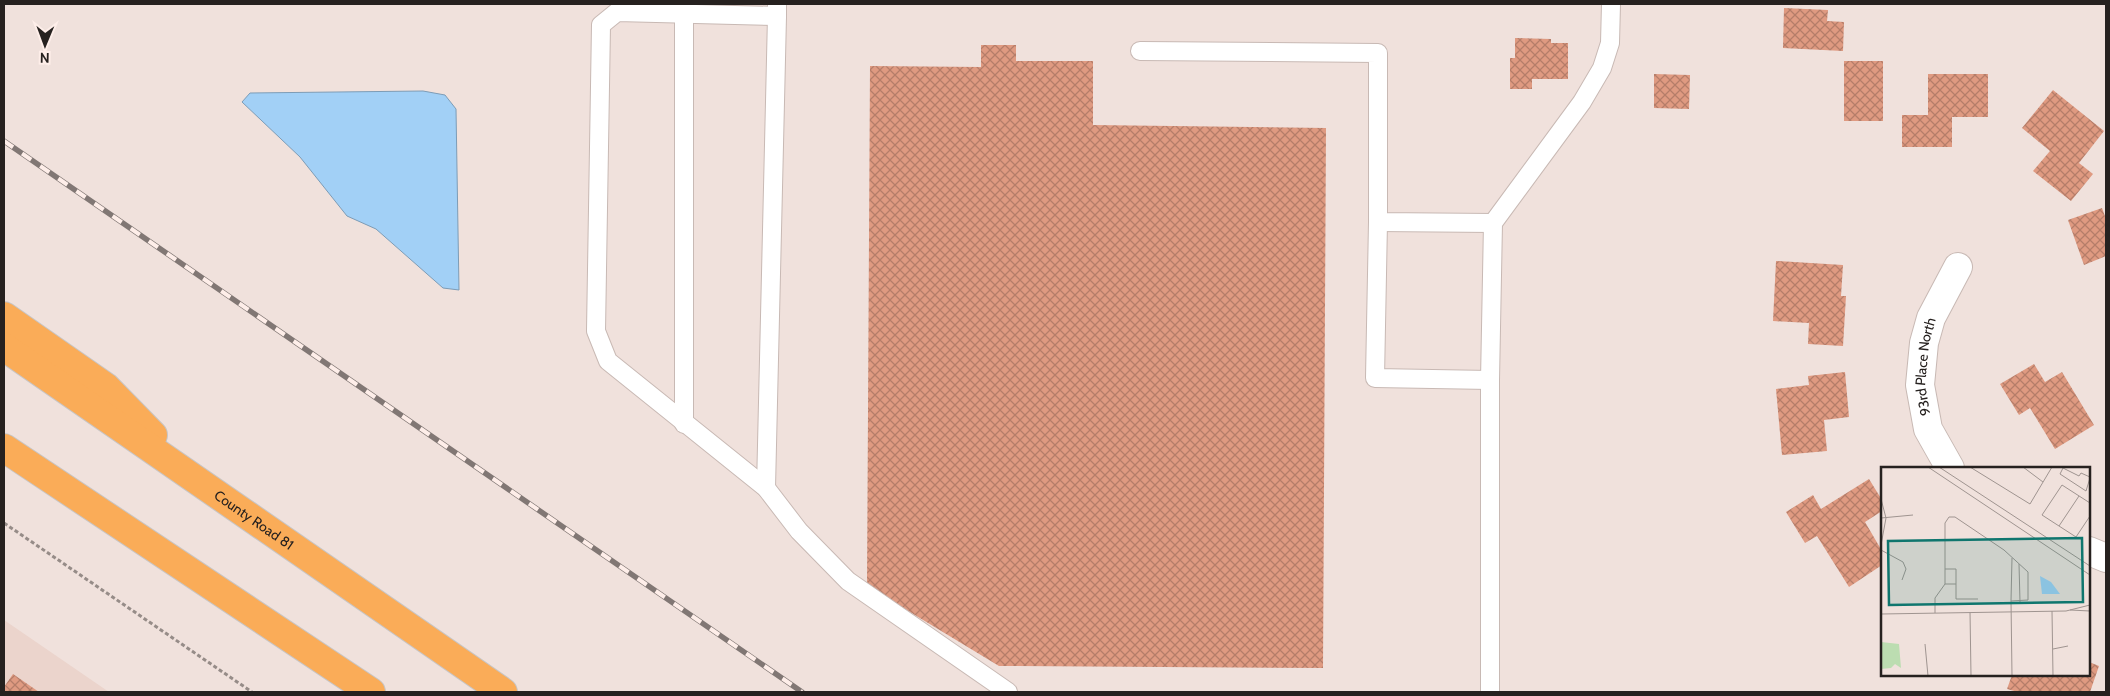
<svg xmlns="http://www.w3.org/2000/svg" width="2110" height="696" font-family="Cabin,sans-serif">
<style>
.built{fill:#ebd4cc}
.water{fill:#a2d0f6;stroke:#7d9cb6}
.building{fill:url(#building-cross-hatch)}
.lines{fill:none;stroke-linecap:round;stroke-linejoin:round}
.service-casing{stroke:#c8b9b4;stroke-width:20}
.minor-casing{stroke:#c8b9b4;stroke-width:30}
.trunk-casing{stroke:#c7c5c5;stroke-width:30}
.path{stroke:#968c88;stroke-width:3;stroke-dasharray:4 2.5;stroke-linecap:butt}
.service{stroke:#fff;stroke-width:18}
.minor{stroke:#fff;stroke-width:28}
.trunk{stroke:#faac58;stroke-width:28}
.rail-casing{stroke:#817774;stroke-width:5.5}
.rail{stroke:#feeee9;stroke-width:4;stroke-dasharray:11;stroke-linecap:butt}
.labels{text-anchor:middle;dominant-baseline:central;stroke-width:4;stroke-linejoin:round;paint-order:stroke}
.street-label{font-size:14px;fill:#26211f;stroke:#feeee9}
.inset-road{fill:none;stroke:#9f9490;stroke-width:1}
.view{fill:#0f766e;fill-opacity:0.15;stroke:#0f766e;stroke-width:2.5}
.inset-edge{fill:none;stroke:#26211f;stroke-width:2.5}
</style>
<defs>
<pattern id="building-cross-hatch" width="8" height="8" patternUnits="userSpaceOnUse" patternTransform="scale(1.25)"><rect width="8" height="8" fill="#df9a81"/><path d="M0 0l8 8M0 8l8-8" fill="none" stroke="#b57d69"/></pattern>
</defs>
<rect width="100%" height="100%" fill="#f0e1dc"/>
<path class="built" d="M4,620L109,692H4Z"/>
<path class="water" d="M423,91L445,95L456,109L459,290L443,288L376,229L347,216L300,157L242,102L250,93Z"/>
<g class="building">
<path d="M1784,8L1828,10L1827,21L1844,22L1843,51L1783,48Z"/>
<path d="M1515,38L1551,39V43H1568V79H1532V89H1510V58H1515Z"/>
<path d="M981,45H1016V61H1093V125L1326,128L1323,668L999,666L867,586L870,66L981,67Z"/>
<rect x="1844" y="61" width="39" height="60"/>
<path d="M1654,74L1690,75L1689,109L1654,108Z"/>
<path d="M1928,74H1988V117H1952V147H1902V115H1928Z"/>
<path d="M2053,90L2104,131L2079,163L2093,174L2071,201L2033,171L2050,151L2022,128Z"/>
<path d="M2102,208L2106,219V256L2084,265L2068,220Z"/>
<path d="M1776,261L1843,265L1841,296H1846L1843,346L1808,344L1809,323L1773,321Z"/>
<path d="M2034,364L2045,382L2062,372L2094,425L2055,449L2030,408L2019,415L2000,384Z"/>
<path d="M1845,372L1849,417L1824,420L1827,451L1782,455L1776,389L1809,385L1808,376Z"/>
<path d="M1869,479L1882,500V511L1865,522L1882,551V565L1849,587L1817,536L1805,543L1786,512L1813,495L1821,509Z"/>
<path d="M2089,662L2099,666L2090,692H2018L2007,689L2012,675H2089Z"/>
<path d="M13,674L39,692H4V687Z"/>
</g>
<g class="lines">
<defs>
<g id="service">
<path d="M777,4V16L617,12L601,25L596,331L608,361L766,488L799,531L848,581L1008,692"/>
<path d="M1140,51L1378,53V222L1493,223"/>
<path d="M1378,222L1375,378L1490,380"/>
<path d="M684,424V14"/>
<path d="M766,488L777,16"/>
<path d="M1490,692V380L1493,223L1582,102L1602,68L1610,43L1611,4"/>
</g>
<g id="minor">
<path id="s1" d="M1950,468L1928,429L1920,385L1924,343L1931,318L1958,267"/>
<path d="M2089,551L2106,558"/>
</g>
<g id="trunk">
<path d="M4,316L106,387L153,435"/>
<path id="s2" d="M4,347L503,692"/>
<path d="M4,448L371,692"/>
</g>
</defs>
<use href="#service" class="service-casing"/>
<use href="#minor" class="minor-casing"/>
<use href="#trunk" class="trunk-casing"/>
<path class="path" d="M4,523L252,692"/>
<use href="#service" class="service"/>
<use href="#minor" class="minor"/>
<use href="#trunk" class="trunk"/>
<defs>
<path id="rail" d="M4,141L802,692"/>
</defs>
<use href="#rail" class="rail-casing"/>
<use href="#rail" class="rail"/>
</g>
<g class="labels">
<g class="street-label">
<text stroke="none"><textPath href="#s1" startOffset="108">93rd Place North</textPath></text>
<text stroke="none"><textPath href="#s2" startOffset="304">County Road 81</textPath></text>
</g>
</g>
<g transform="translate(1881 467)">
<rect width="209" height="209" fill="#f0e1dc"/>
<path d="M0,175L18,177L20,201L14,197L10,201L0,202Z" fill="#bcddb1"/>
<path d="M159,109L170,115L179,127H161Z" fill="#a2d0f6"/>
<path class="inset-road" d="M47,0L209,108M58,0L209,99M89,0L149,37L171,0M142,0L162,15M209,10L200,6L198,9L182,1L179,7L205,24L209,11M0,32L5,51L0,78M209,36L181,18L161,48L195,70L209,49M0,51L32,48M178,59L198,29M0,83L22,95L25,102L21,113M138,97L139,135M64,102H75V117M64,117H75V132H97M130,134L131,91M189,143L209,144M171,144L172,209M89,145L90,209M54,146V131L64,117V56L68,50H74L123,83L147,105V133L130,134L131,209M0,147L185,144L209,138M44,177L47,209M172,182L187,179"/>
<path class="view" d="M201,71L202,135L8,138L7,74Z"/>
<rect width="209" height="209" class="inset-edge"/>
</g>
<rect width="2110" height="696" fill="none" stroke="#26211f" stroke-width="10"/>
<g transform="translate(45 45) rotate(181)" stroke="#feeee9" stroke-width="4" paint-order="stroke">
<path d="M0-4L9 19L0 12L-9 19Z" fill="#26211f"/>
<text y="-8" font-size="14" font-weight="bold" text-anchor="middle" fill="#26211f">N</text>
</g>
</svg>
